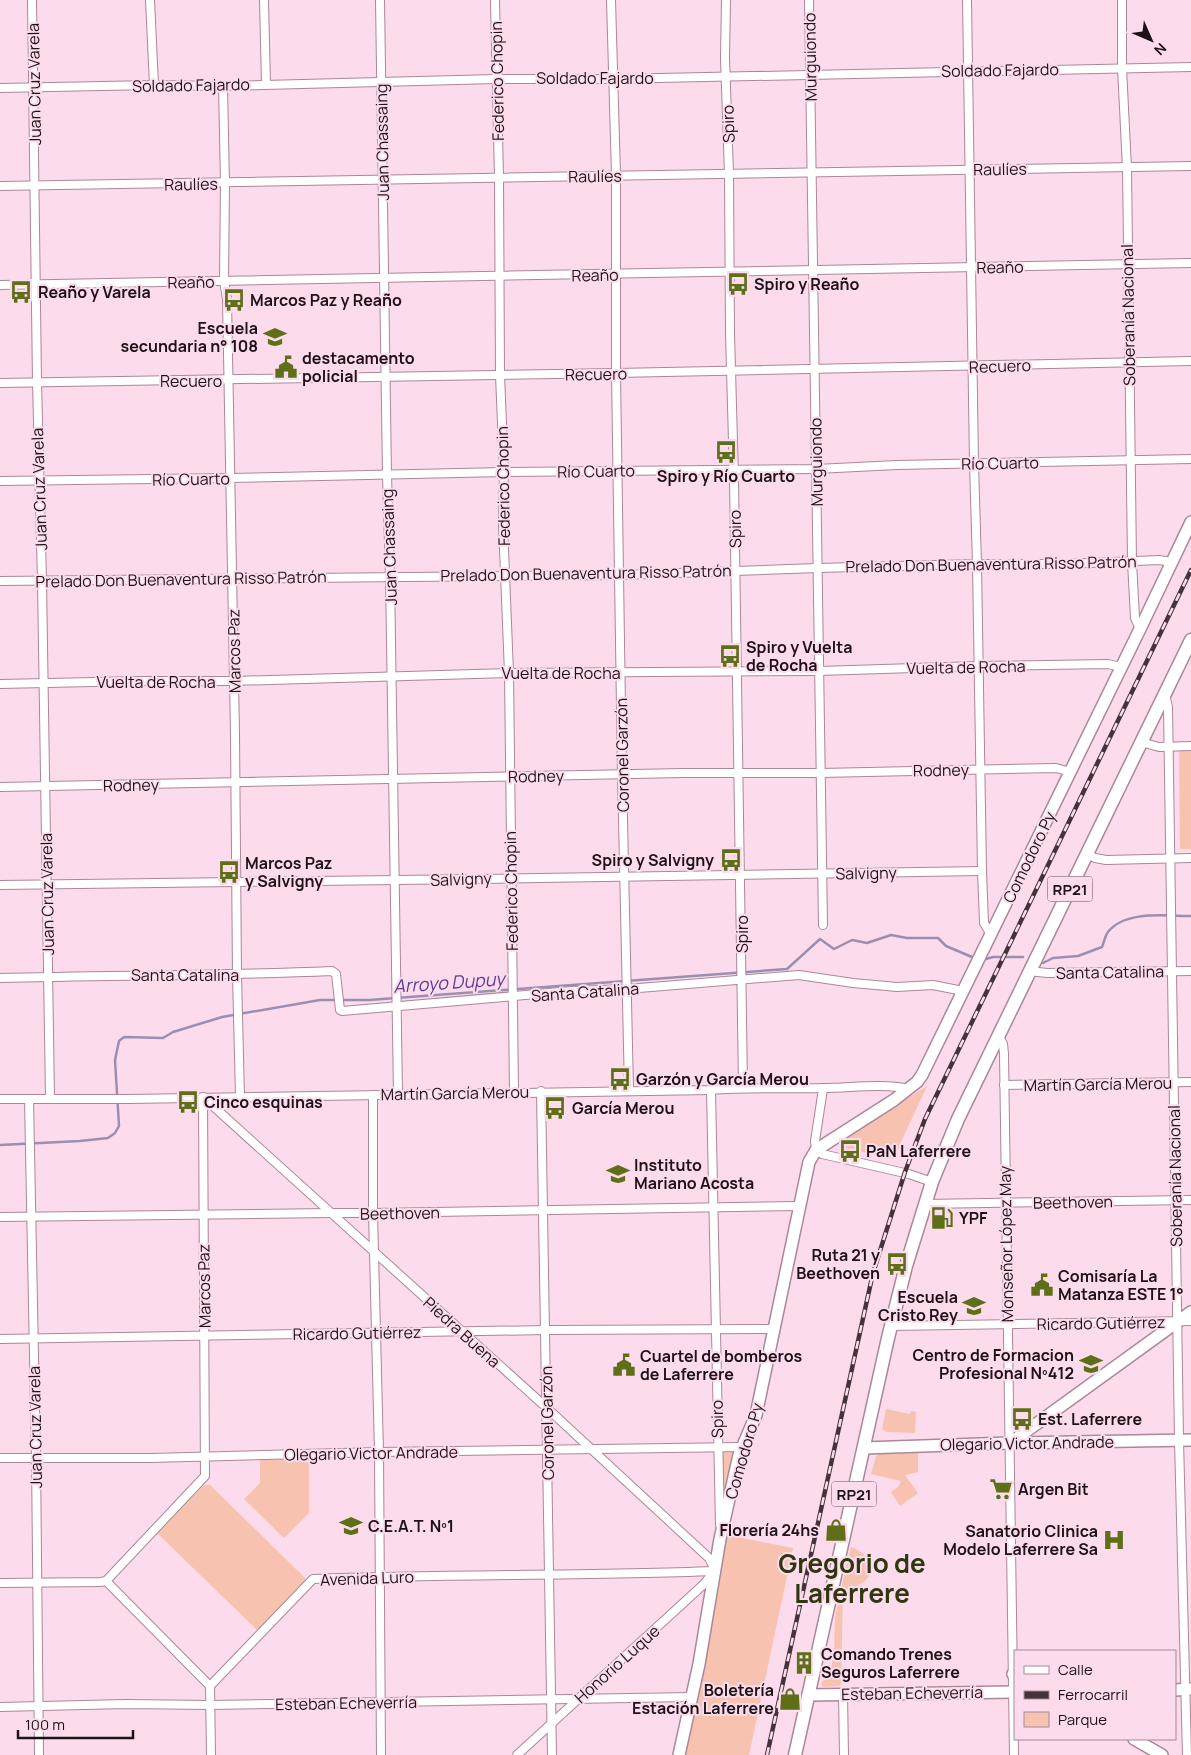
<svg xmlns="http://www.w3.org/2000/svg" width="1191" height="1755" font-family="Manrope,sans-serif">
<style>
.green{fill:#f7c2b0}
.lines{fill:none;stroke-linecap:round;stroke-linejoin:round}
.stream{stroke:#9a8fb2;stroke-width:2.5}
.street-casing{stroke:#aa8799;stroke-width:10}
.secondary-casing{stroke:#aa8799;stroke-width:14}
.primary-casing{stroke:#aa8799;stroke-width:15}
.street{stroke:#fff;stroke-width:8}
.secondary{stroke:#fff;stroke-width:11}
.primary{stroke:#fff;stroke-width:12}
.rail-casing{stroke:#44333b;stroke-width:4.5}
.rail{stroke:#fcdcec;stroke-width:2.5;stroke-dasharray:8;stroke-linecap:butt}
.labels{text-anchor:middle;dominant-baseline:central;stroke-width:4;stroke-linejoin:round;paint-order:stroke}
.shield{fill:#fcdcec;stroke:#614e57;stroke-width:1}
.shield-label{font-size:15px;font-weight:bold;fill:#1e1117}
.street-label{font-size:16px;fill:#1e1117;stroke:#fcdcec}
.poi-label{font-size:16px;font-weight:bold;fill:#1e1117;stroke:#fcdcec;text-anchor:start}
.water-label{font-size:18px;font-style:italic;fill:#583c97;stroke:#fcdcec}
.town-label{font-size:26px;font-weight:bold;fill:#303710;stroke:#fcdcec}
</style>
<rect width="100%" height="100%" fill="#fcdcec"/>
<g class="green">
<path d="M1179,749H1191V849H1180Z"/>
<path d="M927,1086L893,1159L841,1147L838,1142Z"/>
<path d="M886,1409L910,1414L911,1411L916,1412L915,1433L887,1432L882,1429Z"/>
<path d="M727,1449L735,1451L724,1500L723,1499L722,1454Z"/>
<path d="M918,1453V1472L905,1475L918,1493L900,1506L891,1492L899,1486L901,1481L871,1474L876,1456L879,1454Z"/>
<path d="M309,1457V1513L284,1538L244,1499L260,1483V1458Z"/>
<path d="M204,1485H210L305,1578V1582L257,1630L157,1533Z"/>
<path d="M727,1535L793,1548L749,1755H683Z"/>
<path d="M851,1547C859,1550 866,1554 869,1563C876,1586 849,1585 843,1594L841,1684L839,1686L823,1687L821,1683C840,1666 832,1634 836,1612C840,1591 846,1569 851,1547Z"/>
</g>
<g class="lines">
<g class="stream">
<path d="M986,959L993,957H1023"/>
<path d="M1043,963L1053,958L1078,956L1102,947C1104,942 1105,936 1108,932C1125,910 1166,916 1191,916"/>
<path d="M0,1145L80,1141L108,1138L115,1133L119,1126L115,1060L119,1041L124,1037L163,1038L173,1032L222,1017L320,1000H369L787,969L820,939L834,949L852,940L867,943L891,935L907,938H938L946,946L972,957"/>
</g>
<defs>
<g id="street">
<path d="M32,0L37,382L42,581L50,1098"/>
<path d="M150,0L154,85"/>
<path d="M264,0L266,84"/>
<path d="M380,0L387,475L390,577L398,1094"/>
<path d="M495,0L499,178L500,375L504,472L503,524L509,673L514,1092"/>
<path d="M611,0L616,175V373L622,775L629,1091"/>
<path d="M726,0L725,58L729,174L730,333L734,478L743,1087"/>
<path d="M809,0L823,925"/>
<path d="M967,0L974,464L977,564L982,871L984,923L991,935"/>
<path d="M1122,0V68L1127,168L1132,562L1135,618L1140,629"/>
<path d="M223,86L225,184L224,281L227,299L235,734L237,975L240,1096"/>
<path d="M0,88L154,85L223,86L496,79H612L1191,67"/>
<path d="M0,186L1191,166"/>
<path d="M0,285L1191,263"/>
<path d="M0,383L616,373L1191,361"/>
<path d="M0,481L230,478L504,472L816,469L897,465L1191,459"/>
<path d="M0,581L620,575L817,568L977,564H1066L1159,560L1172,562"/>
<path d="M0,684L141,681H234L509,673L819,671L978,666L1108,664L1121,667"/>
<path d="M1165,694L1168,707L1179,1440L1187,1755"/>
<path d="M1141,742L1159,747L1191,746"/>
<path d="M0,787L683,773H821L1056,768L1071,772"/>
<path d="M1087,854L1095,858L1106,860L1191,858"/>
<path d="M0,885C327,880 655,878 982,871"/>
<path d="M1029,971L1047,973L1191,971"/>
<path d="M0,978C111,975 222,976 332,971L336,974L340,1010L342,1011L572,991L627,989L799,975L853,983L897,987L933,985L963,991"/>
<path d="M998,1035L1003,1044L1004,1054L1014,1755"/>
<path d="M1004,1085L1191,1082"/>
<path d="M823,1089L815,1141L816,1150L822,1154L909,1174L932,1182"/>
<path d="M711,1090L720,1525"/>
<path d="M541,1091L552,1755"/>
<path d="M373,1095V1213L379,1452L381,1755"/>
<path d="M203,1097L548,1409L709,1558L715,1570"/>
<path d="M0,1099H128L711,1090C748,1087 786,1089 823,1088C852,1088 881,1083 909,1089"/>
<path d="M29,1099L36,1458L39,1755"/>
<path d="M924,1204L1191,1200"/>
<path d="M0,1217L330,1213H373L800,1206"/>
<path d="M891,1326L1191,1321"/>
<path d="M0,1339L546,1330L774,1329"/>
<path d="M0,1458H150L379,1452L742,1447"/>
<path d="M106,1581L210,1686L313,1579C447,1574 581,1576 716,1571"/>
<path d="M0,1583L101,1582L106,1581L205,1476L203,1097"/>
<path d="M210,1686L211,1755"/>
<path d="M843,1694L844,1755"/>
<path d="M0,1707L126,1704L210,1705L692,1697"/>
<path d="M517,1755L703,1585L713,1573"/>
</g>
<g id="secondary">
<path d="M1010,1443L1191,1312"/>
<path d="M864,1448L1010,1443L1191,1440"/>
<path d="M1013,1674L1015,1675"/>
<path d="M1175,1690L1191,1689"/>
<path d="M808,1695L1015,1692"/>
<path d="M1134,1739L1162,1755"/>
<path d="M679,1755L699,1664L720,1539L739,1455L756,1415L809,1162L816,1150L894,1100L917,1082L922,1075L1140,629L1191,522"/>
</g>
<path id="primary" d="M795,1755L888,1338L906,1266L932,1182L958,1119L1191,640"/>
</defs>
<use href="#street" class="street-casing"/>
<use href="#secondary" class="secondary-casing"/>
<use href="#primary" class="primary-casing"/>
<use href="#street" class="street"/>
<use href="#secondary" class="secondary"/>
<use href="#primary" class="primary"/>
<defs>
<path id="rail" d="M767,1755L873,1273L905,1172L925,1119L1191,570"/>
</defs>
<use href="#rail" class="rail-casing"/>
<use href="#rail" class="rail"/>
</g>
<defs>
<symbol id="bus-bare" viewBox="-9 -9 18 18"><path d="M-5-6H5V4H4V6H2V4H-2V6H-4V4H-5ZM-3.5-4V0h7V-4ZM-3.5 1.2v1.5H-2V1.2ZM2 1.2v1.5H3.5V1.2Z" fill="#5f6e19" stroke="#fcdcec" stroke-width="2.5" paint-order="stroke"/></symbol>
<symbol id="school-bare" viewBox="-9 -9 18 18"><path d="M0-5L7-2L0 1L-7-2ZM-4 1L0 2.5L4 1V4Q0 6-4 4Z" fill="#5f6e19" stroke="#fcdcec" stroke-width="2.5" paint-order="stroke"/></symbol>
<symbol id="civic-bare" viewBox="-9 -9 18 18"><path d="M-.6-6.5H3V-4.5H.6V-3L4-1V1h2V6H-6V1h2V-1L-.6-3ZM-1.2 2.5V6h2.4V2.5Z" fill="#5f6e19" stroke="#fcdcec" stroke-width="2.5" paint-order="stroke"/></symbol>
<symbol id="fuel-bare" viewBox="-9 -9 18 18"><path d="M-5.5-6h7V0h2V4h1.3V-2.5L3-4.5l.8-.8L6-3V5H2.5V1h-1V6h-7ZM-4.2-4.7v3.2H.2V-4.7Z" fill="#5f6e19" stroke="#fcdcec" stroke-width="2.5" paint-order="stroke"/></symbol>
<symbol id="supermarket-bare" viewBox="-9 -9 18 18"><path d="M-6-5.5h2.5l.6 2H6L4.5 2H-2.5L-4.4-4H-6ZM-1.5 3.2a1.3 1.3 0 1 0 .1 0ZM3 3.2a1.3 1.3 0 1 0 .1 0Z" fill="#5f6e19" stroke="#fcdcec" stroke-width="2.5" paint-order="stroke"/></symbol>
<symbol id="shop-bare" viewBox="-9 -9 18 18"><path d="M-5-2.5h2.3a2.7 3.5 0 0 1 5.4 0H5L5.5 6h-11ZM-1.5-2.5h3a1.5 2.3 0 0 0-3 0Z" fill="#5f6e19" stroke="#fcdcec" stroke-width="2.5" paint-order="stroke"/></symbol>
<symbol id="hospital-bare" viewBox="-9 -9 18 18"><path d="M-5-5h3v3.5h4V-5h3V5h-3V1.5h-4V5h-3Z" fill="#5f6e19" stroke="#fcdcec" stroke-width="2.5" paint-order="stroke"/></symbol>
<symbol id="building-bare" viewBox="-9 -9 18 18"><path d="M-4-6H4V6H1V3H-1V6H-4ZM-2.5-4.3h1.7v1.8h-1.7ZM.8-4.3h1.7v1.8H.8ZM-2.5-1h1.7V.8h-1.7ZM.8-1h1.7V.8H.8Z" fill="#5f6e19" stroke="#fcdcec" stroke-width="2.5" paint-order="stroke"/></symbol>
</defs>
<g fill-rule="evenodd">
<use href="#bus-bare" x="722" y="268" width="32" height="32"/>
<use href="#bus-bare" x="5" y="276" width="32" height="32"/>
<use href="#bus-bare" x="218" y="284" width="32" height="32"/>
<use href="#school-bare" x="259" y="321" width="32" height="32"/>
<use href="#civic-bare" x="270" y="351" width="32" height="32"/>
<use href="#bus-bare" x="710" y="436" width="32" height="32"/>
<use href="#bus-bare" x="714" y="640" width="32" height="32"/>
<use href="#bus-bare" x="715" y="844" width="32" height="32"/>
<use href="#bus-bare" x="213" y="856" width="32" height="32"/>
<use href="#bus-bare" x="604" y="1063" width="32" height="32"/>
<use href="#bus-bare" x="172" y="1086" width="32" height="32"/>
<use href="#bus-bare" x="539" y="1092" width="32" height="32"/>
<use href="#bus-bare" x="834" y="1135" width="32" height="32"/>
<use href="#school-bare" x="602" y="1158" width="32" height="32"/>
<use href="#fuel-bare" x="926" y="1202" width="32" height="32"/>
<use href="#bus-bare" x="881" y="1248" width="32" height="32"/>
<use href="#civic-bare" x="1026" y="1269" width="32" height="32"/>
<use href="#school-bare" x="958" y="1290" width="32" height="32"/>
<use href="#school-bare" x="1075" y="1348" width="32" height="32"/>
<use href="#civic-bare" x="608" y="1349" width="32" height="32"/>
<use href="#bus-bare" x="1006" y="1403" width="32" height="32"/>
<use href="#supermarket-bare" x="985" y="1473" width="32" height="32"/>
<use href="#school-bare" x="335" y="1510" width="32" height="32"/>
<use href="#shop-bare" x="820" y="1514" width="32" height="32"/>
<use href="#hospital-bare" x="1098" y="1524" width="32" height="32"/>
<use href="#building-bare" x="788" y="1647" width="32" height="32"/>
<use href="#shop-bare" x="774" y="1683" width="32" height="32"/>
</g>
<g class="labels">
<g class="shield">
<rect x="1047.5" y="876.5" width="45" height="25" rx="4"/>
<rect x="831.5" y="1481.5" width="45" height="25" rx="4"/>
</g>
<g class="shield-label">
<text x="1070" y="889">RP21</text>
<text x="854" y="1494">RP21</text>
</g>
<g class="street-label">
<text transform="translate(810 57) rotate(-91)">Murguiondo</text>
<text transform="translate(1000 70) rotate(-1)">Soldado Fajardo</text>
<text x="595" y="78">Soldado Fajardo</text>
<text transform="translate(497 81) rotate(-91)">Federico Chopin</text>
<text transform="translate(34 84) rotate(-91)">Juan Cruz Varela</text>
<text transform="translate(191 85) rotate(-1)">Soldado Fajardo</text>
<text transform="translate(728 124) rotate(-92)">Spiro</text>
<text transform="translate(382 142) rotate(-91)">Juan Chassaing</text>
<text transform="translate(1000 169) rotate(-1)">Raulíes</text>
<text transform="translate(595 176) rotate(-1)">Raulíes</text>
<text transform="translate(191 184) rotate(-1)">Raulíes</text>
<text transform="translate(1000 267) rotate(-1)">Reaño</text>
<text transform="translate(595 275) rotate(-1)">Reaño</text>
<text transform="translate(191 282) rotate(-1)">Reaño</text>
<text transform="translate(1128 315) rotate(-91)">Soberanía Nacional</text>
<text transform="translate(1000 366) rotate(-2)">Recuero</text>
<text transform="translate(596 374) rotate(-1)">Recuero</text>
<text x="191" y="381">Recuero</text>
<text transform="translate(816 462) rotate(-91)">Murguiondo</text>
<text transform="translate(1000 463) rotate(-1)">Río Cuarto</text>
<text transform="translate(596 471) rotate(-1)">Río Cuarto</text>
<text transform="translate(191 479) rotate(-1)">Río Cuarto</text>
<text transform="translate(503 486) rotate(-91)">Federico Chopin</text>
<text transform="translate(39 489) rotate(-92)">Juan Cruz Varela</text>
<text transform="translate(735 529) rotate(-91)">Spiro</text>
<text transform="translate(389 547) rotate(-92)">Juan Chassaing</text>
<text transform="translate(991 564) rotate(-1)">Prelado Don Buenaventura Risso Patrón</text>
<text transform="translate(586 573) rotate(-1)">Prelado Don Buenaventura Risso Patrón</text>
<text transform="translate(181 579) rotate(-1)">Prelado Don Buenaventura Risso Patrón</text>
<text transform="translate(234 651) rotate(-91)">Marcos Paz</text>
<text transform="translate(966 667) rotate(-1)">Vuelta de Rocha</text>
<text x="561" y="673">Vuelta de Rocha</text>
<text x="156" y="682">Vuelta de Rocha</text>
<text transform="translate(622 755) rotate(-91)">Coronel Garzón</text>
<text transform="translate(941 770) rotate(-1)">Rodney</text>
<text transform="translate(536 776) rotate(-1)">Rodney</text>
<text transform="translate(131 785) rotate(-1)">Rodney</text>
<text transform="translate(1029 857) rotate(-64)">Comodoro Py</text>
<text transform="translate(866 873) rotate(-1)">Salvigny</text>
<text transform="translate(461 879) rotate(-2)">Salvigny</text>
<text transform="translate(511 891) rotate(-91)">Federico Chopin</text>
<text transform="translate(47 894) rotate(-91)">Juan Cruz Varela</text>
<text transform="translate(742 934) rotate(-90)">Spiro</text>
<text transform="translate(1110 972) rotate(-1)">Santa Catalina</text>
<text x="185" y="975">Santa Catalina</text>
<text transform="translate(585 992) rotate(-4)">Santa Catalina</text>
<text transform="translate(1098 1084) rotate(-1)">Martín García Merou</text>
<text transform="translate(455 1093) rotate(-1)">Martín García Merou</text>
<text transform="translate(1175 1176) rotate(-91)">Soberanía Nacional</text>
<text transform="translate(1073 1202) rotate(-1)">Beethoven</text>
<text transform="translate(400 1213) rotate(-1)">Beethoven</text>
<text transform="translate(1006 1244) rotate(-91)">Monseñor López May</text>
<text transform="translate(204 1286) rotate(-91)">Marcos Paz</text>
<text transform="translate(1101 1323) rotate(-1)">Ricardo Gutiérrez</text>
<text transform="translate(462 1332) rotate(42)">Piedra Buena</text>
<text transform="translate(357 1333) rotate(-1)">Ricardo Gutiérrez</text>
<text transform="translate(717 1419) rotate(-91)">Spiro</text>
<text transform="translate(547 1423) rotate(-91)">Coronel Garzón</text>
<text transform="translate(35 1427) rotate(-91)">Juan Cruz Varela</text>
<text transform="translate(1027 1443) rotate(-1)">Olegario Victor Andrade</text>
<text transform="translate(744 1451) rotate(-74)">Comodoro Py</text>
<text transform="translate(371 1453) rotate(-1)">Olegario Victor Andrade</text>
<text transform="translate(367 1578) rotate(-2)">Avenida Luro</text>
<text transform="translate(617 1664) rotate(-42)">Honorio Luque</text>
<text transform="translate(912 1693) rotate(-1)">Esteban Echeverría</text>
<text transform="translate(346 1703) rotate(-1)">Esteban Echeverría</text>
</g>
<g class="poi-label">
<text x="754" y="284">Spiro y Reaño</text>
<text x="38" y="292">Reaño y Varela</text>
<text x="250" y="300">Marcos Paz y Reaño</text>
<text x="258" y="328" text-anchor="end">Escuela<tspan x="258" dy="18">secundaria n° 108</tspan></text>
<text x="302" y="358">destacamento<tspan x="302" dy="18">policial</tspan></text>
<text x="726" y="476" text-anchor="middle">Spiro y Río Cuarto</text>
<text x="746" y="647">Spiro y Vuelta<tspan x="746" dy="18">de Rocha</tspan></text>
<text x="714" y="860" text-anchor="end">Spiro y Salvigny</text>
<text x="245" y="863">Marcos Paz<tspan x="245" dy="18">y Salvigny</tspan></text>
<text x="636" y="1079">Garzón y García Merou</text>
<text x="204" y="1102">Cinco esquinas</text>
<text x="572" y="1108">García Merou</text>
<text x="866" y="1151">PaN Laferrere</text>
<text x="634" y="1165">Instituto<tspan x="634" dy="18">Mariano Acosta</tspan></text>
<text x="959" y="1218">YPF</text>
<text x="880" y="1255" text-anchor="end">Ruta 21 y<tspan x="880" dy="18">Beethoven</tspan></text>
<text x="1058" y="1276">Comisaría La<tspan x="1058" dy="18">Matanza ESTE 1°</tspan></text>
<text x="958" y="1297" text-anchor="end">Escuela<tspan x="958" dy="18">Cristo Rey</tspan></text>
<text x="1074" y="1355" text-anchor="end">Centro de Formacion<tspan x="1074" dy="18">Profesional Nº412</tspan></text>
<text x="640" y="1356">Cuartel de bomberos<tspan x="640" dy="18">de Laferrere</tspan></text>
<text x="1038" y="1419">Est. Laferrere</text>
<text x="1018" y="1489">Argen Bit</text>
<text x="368" y="1526">C.E.A.T. Nº1</text>
<text x="819" y="1530" text-anchor="end">Florería 24hs</text>
<text x="1098" y="1531" text-anchor="end">Sanatorio Clinica<tspan x="1098" dy="18">Modelo Laferrere Sa</tspan></text>
<text x="821" y="1654">Comando Trenes<tspan x="821" dy="18">Seguros Laferrere</tspan></text>
<text x="774" y="1690" text-anchor="end">Boletería<tspan x="774" dy="18">Estación Laferrere</tspan></text>
</g>
<g class="water-label">
<text transform="translate(449 982) rotate(-4)">Arroyo Dupuy</text>
</g>
<g class="town-label">
<text x="852" y="1563">Gregorio de<tspan x="852" dy="30">Laferrere</tspan></text>
</g>
</g>
<rect x="1014" y="1650" width="162" height="90" fill="#fcdcec" stroke="#a38b97"/>
<rect x="1024" y="1666" width="25" height="8" fill="#ffffff" stroke="#a38b97"/>
<text x="1058" y="1675" font-size="15" fill="#1e1117">Calle</text>
<rect x="1024" y="1691" width="25" height="8" fill="#44333b" stroke="#a38b97"/>
<text x="1058" y="1700" font-size="15" fill="#1e1117">Ferrocarril</text>
<rect x="1024" y="1712" width="25" height="15" fill="#f7c2b0" stroke="#a38b97"/>
<text x="1058" y="1725" font-size="15" fill="#1e1117">Parque</text>
<g transform="translate(1151 40) rotate(135)" stroke="#fcdcec" stroke-width="4" paint-order="stroke">
<path d="M0-4L9 19L0 12L-9 19Z" fill="#1e1117"/>
<text y="-8" font-size="14" font-weight="bold" text-anchor="middle" fill="#1e1117">N</text>
</g>
<path d="M18 1730v8h115v-8" fill="none" stroke="#1e1117" stroke-width="2.5"/>
<text x="25" y="1730" font-size="15" fill="#1e1117" stroke="#fcdcec" stroke-width="4" paint-order="stroke">100 m</text>
</svg>
